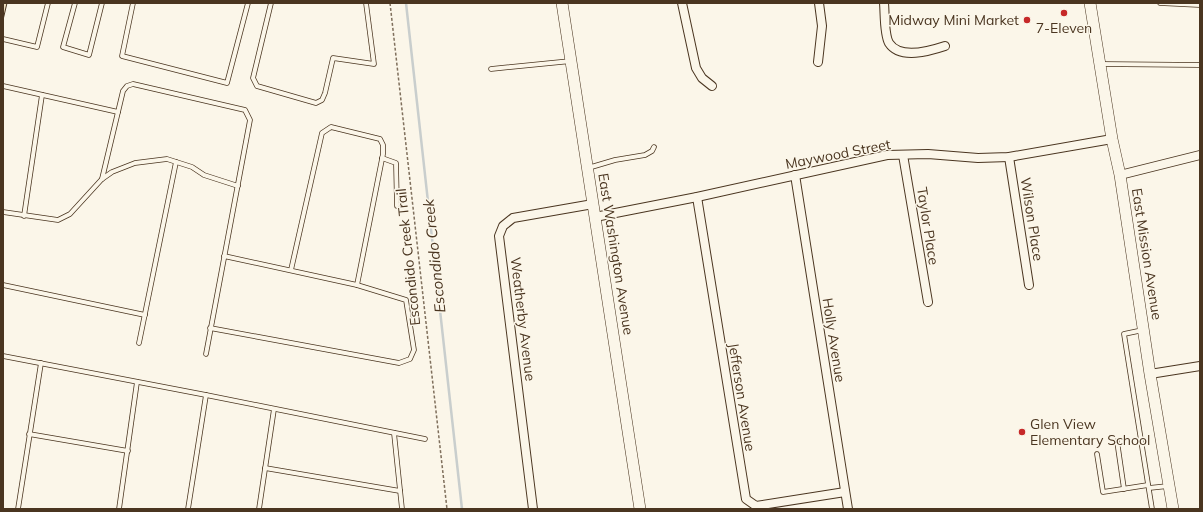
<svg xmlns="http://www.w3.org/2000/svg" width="1203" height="512" font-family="Mulish,sans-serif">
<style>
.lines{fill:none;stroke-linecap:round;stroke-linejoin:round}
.stream{stroke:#c9cecd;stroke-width:2.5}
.building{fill:#ecdcbc;stroke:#4a3520}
.lane-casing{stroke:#4a3520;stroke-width:5.5}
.street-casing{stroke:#4a3520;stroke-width:10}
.secondary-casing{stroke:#4a3520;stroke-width:12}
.path{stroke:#7f6f5c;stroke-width:1.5;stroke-dasharray:3 2;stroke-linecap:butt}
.lane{stroke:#fbf6e9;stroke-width:4}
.street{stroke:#fbf6e9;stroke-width:8}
.secondary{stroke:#fbf6e9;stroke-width:11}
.poi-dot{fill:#c62828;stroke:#fbf6e9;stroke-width:1.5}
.labels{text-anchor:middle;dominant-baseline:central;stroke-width:3;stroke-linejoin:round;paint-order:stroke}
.poi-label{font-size:14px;fill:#4a3520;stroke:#fbf6e9;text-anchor:end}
.street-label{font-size:14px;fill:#4a3520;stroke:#fbf6e9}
.water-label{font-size:15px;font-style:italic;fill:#4a3520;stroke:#fbf6e9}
</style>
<rect width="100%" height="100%" fill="#fbf6e9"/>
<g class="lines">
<path class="stream" d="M406,3L462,509"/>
</g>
<path class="building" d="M3,3H7L3,20Z"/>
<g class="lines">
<defs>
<g id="lane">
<path d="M75,3L63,47L89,55L102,3"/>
<path d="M133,3L122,56L227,83L248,3"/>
<path d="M271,3L253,78L257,86L316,103L322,100L325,93L333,58L374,64L366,3"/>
<path d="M1160,3L1200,5"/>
<path d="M3,39L37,47L48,3"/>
<path d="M1100,64L1200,65"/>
<path d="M491,69L571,61"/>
<path d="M3,86L118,112"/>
<path d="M382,158L396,163L397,206"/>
<path d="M588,168L615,160L645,155L652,151L654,147"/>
<path d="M102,179L123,91L127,86L133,84L245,110L250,120L206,354"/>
<path d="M3,212L58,220L70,214L102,179L112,172L135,163L167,159L192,167L204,175L238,186"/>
<path d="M24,216L42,95"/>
<path d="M291,270L322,133L331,127L380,139L383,145V154L357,285"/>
<path d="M3,285L145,315"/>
<path d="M210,328L399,363L410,359L414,350L406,300L357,285L224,256"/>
<path d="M1143,330L1124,334L1152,509"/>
<path d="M139,343L176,162"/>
<path d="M3,356L206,395L425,439"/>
<path d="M394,433L402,509"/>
<path d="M29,434L128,451"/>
<path d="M1117,441L1124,489"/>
<path d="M1097,454L1103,492L1148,485"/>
<path d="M265,468L400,491"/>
<path d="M1149,488L1168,486"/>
<path d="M18,509L41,363"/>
<path d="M119,509L137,382"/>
<path d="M188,509L206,395"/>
<path d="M259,509L274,409"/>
</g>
<g id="street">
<path d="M682,3L696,68L702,78L712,86"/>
<path d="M884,3C885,14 884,34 889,43C900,60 930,51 945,46"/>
<path d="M818,62L822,26L819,3"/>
<path d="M903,155L928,302"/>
<path d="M1009,157L1029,285"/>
<path d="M795,175L848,509"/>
<path d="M1120,175L1200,155"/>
<path d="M697,197L746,499L756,506L845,492"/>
<path d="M595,217L697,197L887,155L928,154L978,158L1009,157L1112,139"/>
<path d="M1150,374L1200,366"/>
<path d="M533,509L499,236L503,226L513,218L593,204"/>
</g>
<g id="secondary">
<path d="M562,3L640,509"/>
<path d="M1090,3L1112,139L1120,175L1150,374L1173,509"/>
</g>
</defs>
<use href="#lane" class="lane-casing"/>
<use href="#street" class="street-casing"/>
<use href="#secondary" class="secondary-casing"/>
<path class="path" d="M390,3L447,509"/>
<use href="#lane" class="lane"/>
<use href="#street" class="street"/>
<use href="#secondary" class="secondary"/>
</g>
<g class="poi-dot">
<circle cx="1064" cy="13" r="4"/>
<circle cx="1027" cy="20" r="4"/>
<circle cx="1022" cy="432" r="4"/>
</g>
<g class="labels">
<g class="poi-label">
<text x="1019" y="20">Midway Mini Market</text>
<text x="1064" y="28" text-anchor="middle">7-Eleven</text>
<text x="1030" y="424" text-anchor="start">Glen View<tspan x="1030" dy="16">Elementary School</tspan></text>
</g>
<g class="street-label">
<text transform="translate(838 154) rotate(-11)">Maywood Street</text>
<text transform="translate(1032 219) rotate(81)">Wilson Place</text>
<text transform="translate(928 226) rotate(81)">Taylor Place</text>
<text transform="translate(616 254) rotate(81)">East Washington Avenue</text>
<text transform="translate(1147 254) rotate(81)">East Mission Avenue</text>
<text transform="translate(408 257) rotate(-96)">Escondido Creek Trail</text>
<text transform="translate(523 319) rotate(83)">Weatherby Avenue</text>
<text transform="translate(834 340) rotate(81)">Holly Avenue</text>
<text transform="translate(742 397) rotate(81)">Jefferson Avenue</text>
</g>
<g class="water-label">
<text transform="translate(434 256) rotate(-96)">Escondido Creek</text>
</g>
</g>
<rect width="1203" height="512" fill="none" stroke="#4a3520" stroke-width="8"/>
</svg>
